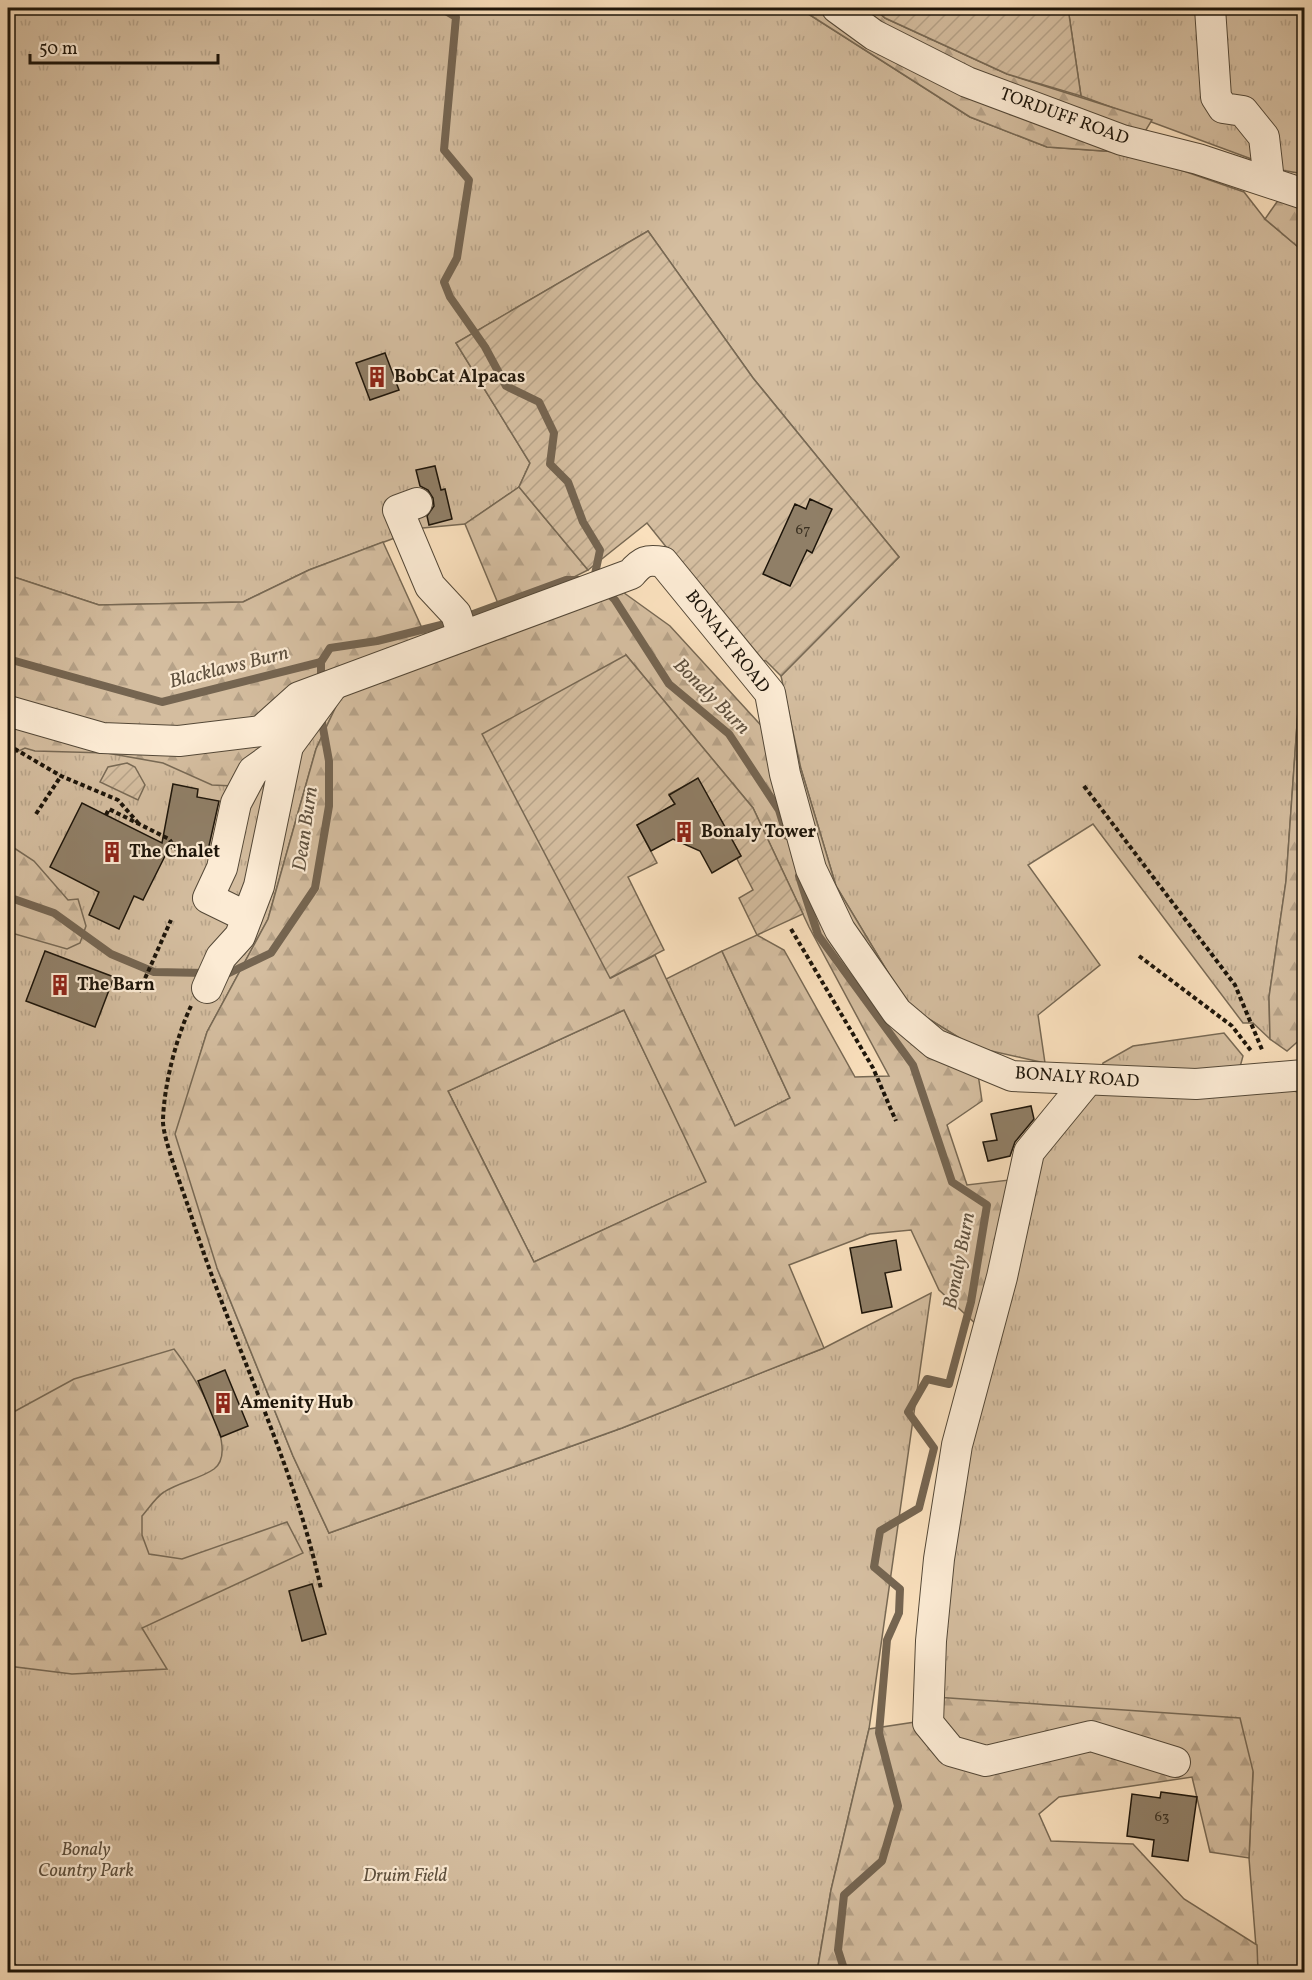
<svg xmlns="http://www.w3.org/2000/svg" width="1312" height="1980" font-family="Vollkorn,serif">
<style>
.grass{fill:url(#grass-tufts);stroke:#786954;stroke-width:1.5}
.forest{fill:url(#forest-firs);stroke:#786954;stroke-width:1.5;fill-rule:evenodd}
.garden{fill:url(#garden-furrows);stroke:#786954;stroke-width:1.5}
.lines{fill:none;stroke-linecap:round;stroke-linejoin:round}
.stream{stroke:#756551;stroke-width:8}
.building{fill:#907f67;stroke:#1d150a;stroke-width:1.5}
.minor-casing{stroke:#544837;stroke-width:32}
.path{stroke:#1d150a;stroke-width:4;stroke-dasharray:4.5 3;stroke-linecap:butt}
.minor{stroke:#fcebd4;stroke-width:30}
.labels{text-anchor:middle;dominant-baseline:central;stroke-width:4.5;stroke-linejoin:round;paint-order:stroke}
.number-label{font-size:15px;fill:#3a3021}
.street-label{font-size:18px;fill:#1d150a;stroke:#fcebd4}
.poi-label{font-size:18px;font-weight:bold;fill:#1d150a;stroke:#fcebd4;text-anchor:start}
.park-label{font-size:18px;font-style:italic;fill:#5d503e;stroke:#fcebd4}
.water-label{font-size:20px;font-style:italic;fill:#5f513f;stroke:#fcebd4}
</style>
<defs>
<pattern id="grass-tufts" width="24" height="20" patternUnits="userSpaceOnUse" patternTransform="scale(1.5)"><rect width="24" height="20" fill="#d4bd9f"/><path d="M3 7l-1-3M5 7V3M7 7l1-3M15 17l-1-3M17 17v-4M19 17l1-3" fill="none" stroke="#b6a288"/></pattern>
<pattern id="forest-firs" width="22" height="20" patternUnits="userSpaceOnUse" patternTransform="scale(1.5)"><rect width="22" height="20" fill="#d4bd9f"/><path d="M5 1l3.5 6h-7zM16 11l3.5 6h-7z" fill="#b6a288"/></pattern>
<pattern id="garden-furrows" width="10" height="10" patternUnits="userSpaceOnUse" patternTransform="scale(1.5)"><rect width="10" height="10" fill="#d4bd9f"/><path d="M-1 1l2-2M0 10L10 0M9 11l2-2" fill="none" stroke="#b6a288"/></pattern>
</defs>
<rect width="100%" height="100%" fill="#fae0bd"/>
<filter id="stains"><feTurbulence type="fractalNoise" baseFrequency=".00333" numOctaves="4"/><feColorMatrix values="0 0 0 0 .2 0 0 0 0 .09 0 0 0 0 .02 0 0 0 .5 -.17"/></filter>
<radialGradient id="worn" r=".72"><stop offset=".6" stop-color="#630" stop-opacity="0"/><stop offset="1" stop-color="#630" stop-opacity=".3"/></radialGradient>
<g class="grass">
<path d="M8,8H799L970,117L1047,147L1132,153L1244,192L1265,219L1304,252V625L1286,881L1269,997L1270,1039L1253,1023H1243L1093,824L1028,865L1100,965L1038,1015L1045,1063L974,1047L908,1006L836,886L801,769L781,676L899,557L753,378L648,231L456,343L530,463L519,487L465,524L412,529L400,536L309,570L243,602L99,605L8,575Z"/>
<path d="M1068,8H1304V174L1281,170L1081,96Z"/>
<path d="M339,700L316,749L268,919L207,1032L199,1058L217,1268L293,1456L329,1533L622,1428L824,1348L931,1293L869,1729L831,1890L817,1972H8V723Z"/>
<path d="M722,951L790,1098L735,1126L666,979Z"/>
<path d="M624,1010L707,1182L534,1262L448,1091Z"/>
<path d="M1224,1033L1243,1056L1240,1067L1216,1074L1100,1073L1103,1063L1133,1046Z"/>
<path d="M1281,1087L1304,1094V1972H1258L1249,1858L1253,1772L935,1697L965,1447L1043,1152L1095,1089Z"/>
</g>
<g class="forest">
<path d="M799,8H874L885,18L1007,74L1152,120L1132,153L1047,147L970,117Z"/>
<path d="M1281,196L1304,211V252L1265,219Z"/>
<path d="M519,487L588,570L502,613L465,524Z"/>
<path d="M383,542L426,637L256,727H101L8,699V575L99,605L243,602L309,570Z"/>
<path d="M620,590L670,626L801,769L836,886L908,1006L974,1047L982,1101L947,1125L967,1185L1009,1180L977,1325L939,1290L911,1230L870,1234L789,1265L824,1348L622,1428L329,1533L293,1456L217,1268L175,1134L207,1032L268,919L316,749L339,700L352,688ZM626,655L753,808L809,927L889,1076L855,1077L784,950L757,935L722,951L790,1098L735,1126L655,955L611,978ZM624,1010L706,1182L534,1262L448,1091Z"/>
<path d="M1304,625V1036L1287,1051L1270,1039L1269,997L1286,881Z"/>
<path d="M8,723L274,736L266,785L258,787L212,785L163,763L107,753L35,751L25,748L8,756Z"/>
<path d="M8,844L34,861L68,900L78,899L86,926L80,943L67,949L8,932Z"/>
<path d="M174,1349C189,1368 242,1448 214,1469C200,1479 179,1482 164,1492C156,1497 149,1508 142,1516V1535L149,1554L182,1559L287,1522L303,1553L142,1628L167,1669L72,1674L8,1666V1415L74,1379Z"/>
<path d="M935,1697L1240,1718L1253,1771L1249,1858L1210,1852L1192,1777L1059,1797L1039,1814L1051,1841L1133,1844L1184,1899L1257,1945L1258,1972H817L831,1890L869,1729L915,1722Z"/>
</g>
<g class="garden">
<path d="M874,8H1068L1081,96L1007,74L885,18Z"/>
<path d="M648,231L753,378L899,557L781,676L766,661L757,660L647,523L588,570L519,487L530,463L456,343Z"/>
<path d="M626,655L753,808L803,914L757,935L739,898L753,890L737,859L741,856L698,779L669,794L675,804L637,825L657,863L628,877L664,950L610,978L482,734Z"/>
<path d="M127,763L135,767L145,785L138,800L100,782L108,767Z"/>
</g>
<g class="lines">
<g class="stream">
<path d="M441,8L456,17L444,150L469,180L457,258L444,282L450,297L485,347L506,386L539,402L554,433L550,464L568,482L583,522L600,550L594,579"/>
<path d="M606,591L615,600L669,684L729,734L779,810L787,836"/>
<path d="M465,617L566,580H580"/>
<path d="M8,659L162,702L321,662"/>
<path d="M321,662L330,648L377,641L453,622"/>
<path d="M321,681V662"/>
<path d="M799,876L818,935L913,1065L952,1182L987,1205L971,1302L949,1384L927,1379L908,1412L934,1448L919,1508L880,1531L874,1567L900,1589L899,1613L887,1640L879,1733L898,1806L882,1861L844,1895L838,1950L845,1972"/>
<path d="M8,897L54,913L111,954L154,972L206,973"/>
<path d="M221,974H227L271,953L315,888L329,806V761L321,717"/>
</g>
</g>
<g class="building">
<path d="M385,353L399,390L370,400L356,363Z"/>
<path d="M435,466L441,490L445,489L452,519L429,525L427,516L434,506L433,498L428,490L420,486L416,470Z"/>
<path d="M810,499L832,509L812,553L807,550L790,586L763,574L795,504L806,509Z"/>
<path d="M698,778L741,856L712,873L700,851L673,839L651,851L637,825L675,804L669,795Z"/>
<path d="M173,784L198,789L197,797L219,801L207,855L169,848L143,900L134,896L119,929L89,915L99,892L50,867L82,803L162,843Z"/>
<path d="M45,951L114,977L95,1027L26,1001Z"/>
<path d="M1031,1106L1034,1119L1015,1142L1010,1156L988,1161L983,1142L997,1140L991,1114Z"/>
<path d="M896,1240L901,1270L885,1273L892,1307L862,1313L850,1248Z"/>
<path d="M225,1370L248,1426L221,1437L198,1381Z"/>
<path d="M312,1584L326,1634L302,1641L289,1591Z"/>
<path d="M1161,1792L1197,1797L1188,1861L1152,1856L1154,1840L1127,1836L1132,1794L1160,1798Z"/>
</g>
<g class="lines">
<defs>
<g id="minor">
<path d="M837,8L874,35L967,82L1122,140L1198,159L1304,194"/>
<path d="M1210,8L1216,97L1223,108L1243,111L1264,137L1269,181"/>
<path d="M417,503L398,510L430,586L456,614L463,636"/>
<path d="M8,711L102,738L179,741L261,731L299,697L631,574C642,561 647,559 663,562L770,693L785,774L811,869L840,930L897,1012L935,1044L1012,1076L1196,1084L1304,1075"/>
<path d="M247,917L208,898L222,868L236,803L253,771L288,746L333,685"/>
<path d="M207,988L221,957L240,936L259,886L288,746"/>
<path d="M1087,1081L1029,1152L1002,1277L957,1445L939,1559L931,1641L928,1723L951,1751L986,1761L1091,1736L1175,1762"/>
</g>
</defs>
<use href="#minor" class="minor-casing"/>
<g class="path">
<path d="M8,745L61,776L118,800L139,824"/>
<path d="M1084,786L1235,985L1263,1052"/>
<path d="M36,814L61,776"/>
<path d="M106,815L109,809L169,839L180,855"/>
<path d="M791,929L873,1068L896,1121"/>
<path d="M1139,956L1232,1026L1252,1052"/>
<path d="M139,992L171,920"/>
<path d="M191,1006C176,1038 164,1085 163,1120C162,1137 184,1193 190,1212C230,1339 293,1459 321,1589"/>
<path d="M8,1960L22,1972"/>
</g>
<use href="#minor" class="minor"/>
</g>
<defs>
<symbol id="building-bare" viewBox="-9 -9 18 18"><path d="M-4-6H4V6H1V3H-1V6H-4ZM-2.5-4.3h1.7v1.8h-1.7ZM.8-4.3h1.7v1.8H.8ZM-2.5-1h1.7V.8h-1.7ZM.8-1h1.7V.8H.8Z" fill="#8f2418" stroke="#fcebd4" stroke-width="2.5" paint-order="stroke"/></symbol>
</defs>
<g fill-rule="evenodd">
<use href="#building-bare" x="362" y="362" width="30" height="30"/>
<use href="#building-bare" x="669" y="817" width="30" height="30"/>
<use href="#building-bare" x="97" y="837" width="30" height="30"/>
<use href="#building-bare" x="45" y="970" width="30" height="30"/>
<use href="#building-bare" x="208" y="1388" width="30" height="30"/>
</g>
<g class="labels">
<g class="number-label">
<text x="803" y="530">67</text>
<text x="1162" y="1817">63</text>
</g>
<g class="street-label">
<text transform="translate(1064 117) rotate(20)">TORDUFF ROAD</text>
<text transform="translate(727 642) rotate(52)">BONALY ROAD</text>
<text transform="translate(1077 1078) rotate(4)">BONALY ROAD</text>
</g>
<g class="poi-label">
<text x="394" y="377">BobCat Alpacas</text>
<text x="701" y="832">Bonaly Tower</text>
<text x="129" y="852">The Chalet</text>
<text x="77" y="985">The Barn</text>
<text x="240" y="1403">Amenity Hub</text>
</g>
<g class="park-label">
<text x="86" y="1850">Bonaly<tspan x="86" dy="21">Country Park</tspan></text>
<text x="405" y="1876">Druim Field</text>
</g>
<g class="water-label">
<text transform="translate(229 668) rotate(-14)">Blacklaws Burn</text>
<text transform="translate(711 697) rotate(45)">Bonaly Burn</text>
<text transform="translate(306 829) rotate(-82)">Dean Burn</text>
<text transform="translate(960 1261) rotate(-79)">Bonaly Burn</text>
</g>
</g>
<rect width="1312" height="1980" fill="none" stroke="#fae0bd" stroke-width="30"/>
<rect x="9" y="9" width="1294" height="1962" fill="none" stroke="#1d150a" stroke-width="3"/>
<rect x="15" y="15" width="1282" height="1950" fill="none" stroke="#1d150a" stroke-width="1.5"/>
<path d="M30 54v9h188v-9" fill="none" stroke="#1d150a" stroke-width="3"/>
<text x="39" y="54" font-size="18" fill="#1d150a" stroke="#fcebd4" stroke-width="4.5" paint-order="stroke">50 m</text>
<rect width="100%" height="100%" filter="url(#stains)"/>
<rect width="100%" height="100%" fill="url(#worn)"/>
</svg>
